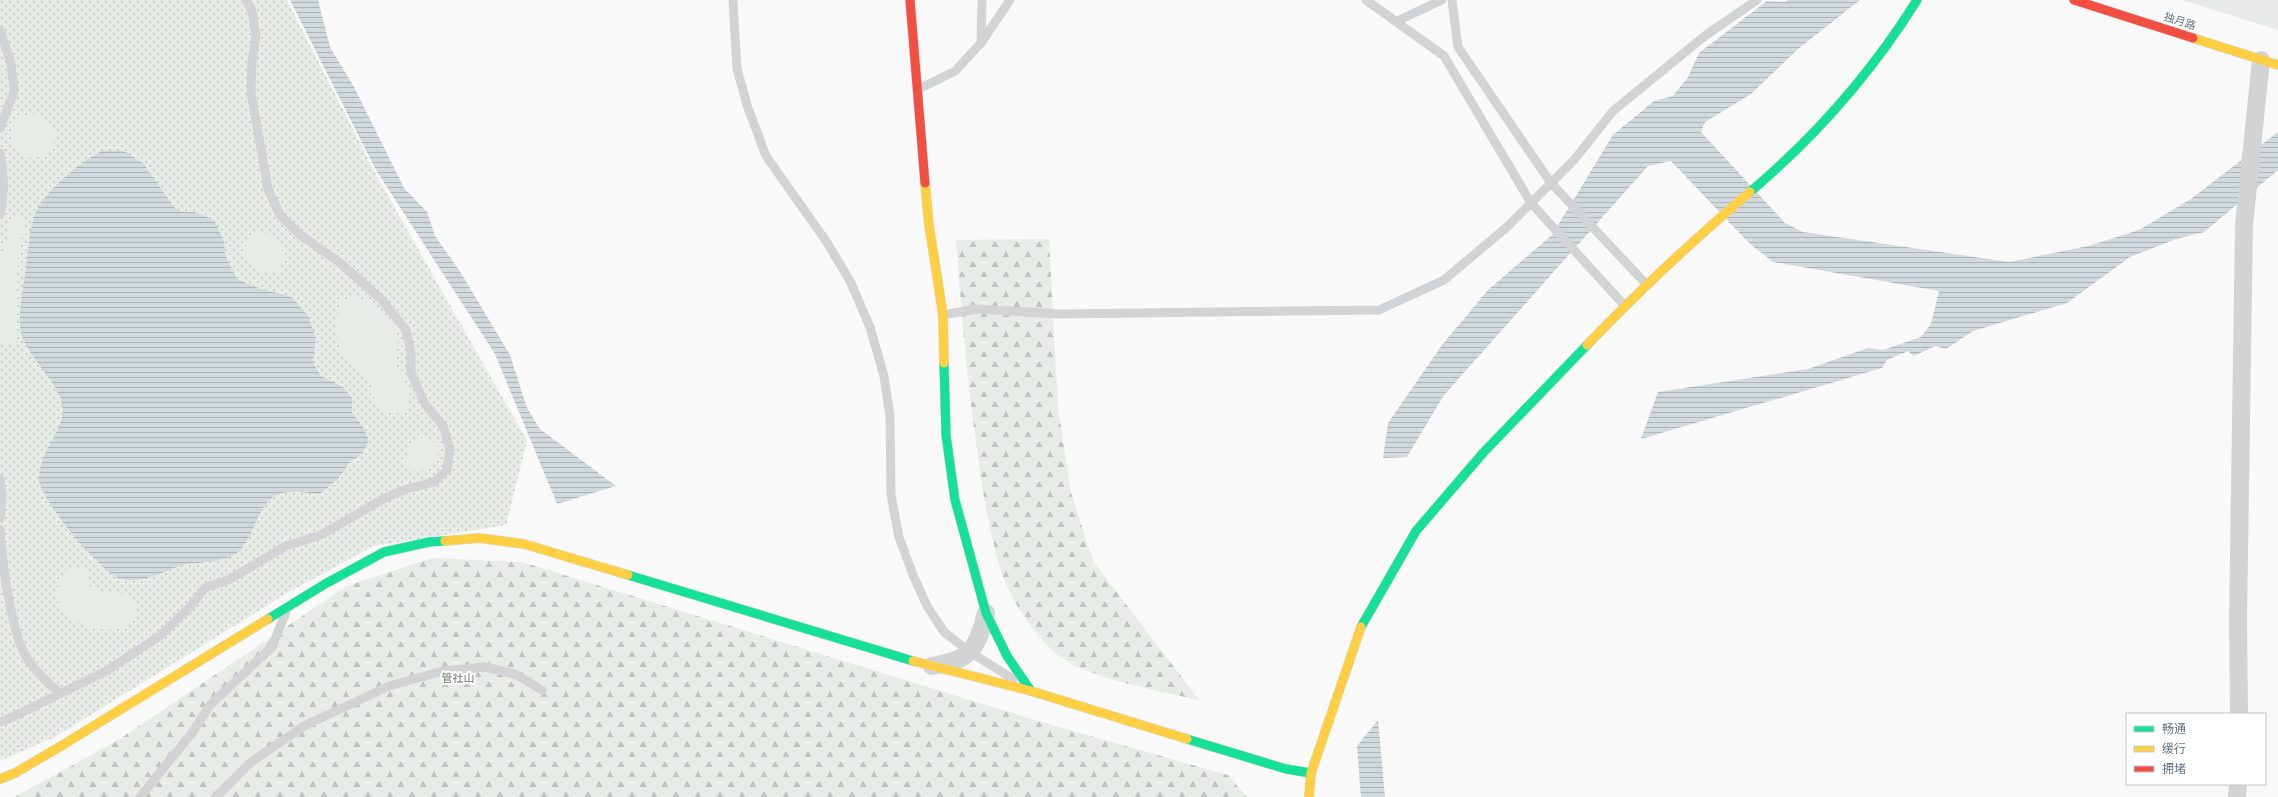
<svg xmlns="http://www.w3.org/2000/svg" width="2278" height="797" font-family="Mulish,'Noto Sans SC',sans-serif">
<style>
.built{fill:#e8e9e9}
.grass{fill:url(#grass-dots)}
.forest{fill:url(#forest-firs)}
.garden{fill:#e8ece7}
.water{fill:url(#water-rules)}
.lines{fill:none;stroke-linecap:round;stroke-linejoin:round}
.fast-casing{stroke:#d6d7d8;stroke-width:10}
.slow-casing{stroke:#d6d7d8;stroke-width:10}
.jam-casing{stroke:#d6d7d8;stroke-width:10}
.lane{stroke:#d1d3d4;stroke-width:9}
.street{stroke:#d1d3d4;stroke-width:18}
.fast{stroke:#16e098;stroke-width:9}
.slow{stroke:#ffcf43;stroke-width:9}
.jam{stroke:#f24e42;stroke-width:9}
.labels{text-anchor:middle;dominant-baseline:central;stroke-width:4;stroke-linejoin:round;paint-order:stroke}
.street-label{font-size:11px;fill:#647483;stroke:#fff}
.park-label{font-size:11px;fill:#667a63;stroke:#fff}
</style>
<defs>
<pattern id="grass-dots" width="8" height="8" patternUnits="userSpaceOnUse"><rect width="8" height="8" fill="#e8ece7"/><path d="M2 2h.1M6 6h.1" fill="none" stroke="#c0c4c1" stroke-width="1.8" stroke-linecap="round"/></pattern>
<pattern id="forest-firs" width="22" height="20" patternUnits="userSpaceOnUse"><rect width="22" height="20" fill="#e8ece7"/><path d="M5 1l3.5 6h-7zM16 11l3.5 6h-7z" fill="#c0c4c1"/></pattern>
<pattern id="water-rules" width="6" height="5" patternUnits="userSpaceOnUse"><rect width="6" height="5" fill="#d2d9dc"/><path d="M0 2.5h6" fill="none" stroke="#aeb5b8"/></pattern>
</defs>
<rect width="100%" height="100%" fill="#f9f9f9"/>
<path class="built" d="M2182,0H2278V30Z"/>
<path class="grass" d="M0,0H287L379,180L527,441L506,525L374,546L289,592L55,737L0,761Z"/>
<g class="forest">
<path d="M1049,239L1058,408L1071,493L1093,561L1199,700C1162,692 1088,678 1059,656C1039,641 1009,598 1002,574C988,529 981,482 975,435C966,370 961,305 956,240Z"/>
<path d="M432,558L522,562L1038,721L1228,775L1247,797H15L118,740L347,586Z"/>
</g>
<g class="garden">
<circle cx="33" cy="136" r="22"/>
<path d="M17,214L26,218L18,256L17,330L16,341L9,346L0,344V258L7,238L8,222Z"/>
<path d="M260,231C303,247 281,296 246,261L245,249L248,237Z"/>
<path d="M355,297L373,304L394,328L398,340L396,365L410,392L409,405L402,414L388,412L376,407C372,384 368,370 345,361C336,343 334,319 342,300Z"/>
<path d="M420,438H430L438,445V458L430,469L416,471L406,467C404,452 409,447 420,438Z"/>
<path d="M76,566C88,570 90,576 90,588C102,592 119,590 128,597C141,607 139,623 123,628C102,635 57,621 57,594C57,586 64,575 67,568Z"/>
</g>
<g class="water">
<path d="M290,0H318L330,47L354,87L404,188L427,212L435,236L461,273L510,355L527,408L540,429L616,486L557,504L495,354L376,170Z"/>
<path d="M1788,0H1860L1798,49L1751,94L1705,122L1701,132L1785,223L1803,232L2009,262L2088,246L2139,230L2191,199L2278,132V170L2204,232L2176,239L2130,257L2067,303L1973,331L1946,349L1935,346L1914,356L1908,351L1887,360L1882,368L1641,439L1658,392L1808,369L1868,348L1883,350L1921,337L1931,324L1939,291L1773,262L1750,244L1671,161L1648,166L1444,395L1407,457L1383,458L1388,423L1442,345L1488,290L1552,235L1613,135L1654,101L1673,96L1688,77L1699,53L1767,1L1785,2Z"/>
<path d="M101,151H124L143,163L177,211L195,212L214,220L224,241L225,255L237,279L258,288L292,297L308,316L316,338L313,363L321,376L343,387L352,398V413L362,425L369,440L362,454L350,462L338,479L320,494C307,493 288,489 276,495C260,502 253,535 242,548C230,564 200,561 183,565C168,569 152,579 136,580C132,580 122,580 118,578C97,567 43,504 39,480C39,476 40,467 42,462C47,442 69,423 61,400C53,377 31,360 22,336C17,322 22,296 24,281C27,264 29,229 35,214C44,191 80,163 101,151Z"/>
<path d="M1378,720L1385,797H1361L1357,746Z"/>
</g>
<g class="lines">
<defs>
<g id="fast">
<path d="M1750,192C1815,137 1872,72 1917,0"/>
<path d="M944,363L946,435L955,500L986,613L1007,656L1031,691"/>
<path d="M628,575L913,661"/>
<path d="M268,619L325,584L384,552L429,542L445,541"/>
<path d="M1361,627L1416,531L1483,453L1587,345"/>
<path d="M1187,739L1286,769L1311,773"/>
</g>
<g id="slow">
<path d="M2193,38L2278,65"/>
<path d="M925,183L929,225L943,315L944,363"/>
<path d="M1587,345C1639,291 1693,240 1750,192"/>
<path d="M445,541L479,538L524,544L628,575"/>
<path d="M913,661L1031,691L1187,739"/>
<path d="M0,779L15,773L61,746L268,619"/>
<path d="M1309,797L1311,773L1361,627"/>
</g>
<g id="jam">
<path d="M910,0L925,183"/>
<path d="M2074,0L2193,38"/>
</g>
</defs>
<use href="#fast" class="fast-casing"/>
<use href="#slow" class="slow-casing"/>
<use href="#jam" class="jam-casing"/>
<g class="lane">
<path d="M733,0L737,69L748,108L766,156L826,241L850,281L870,327L884,376L890,416L891,495L899,537L913,575L927,606L944,632L970,652L1013,679"/>
<path d="M1366,0L1444,56L1531,203L1625,306"/>
<path d="M1452,0L1458,47L1551,183L1647,285"/>
<path d="M1397,21L1442,0"/>
<path d="M0,30L11,63L14,92L0,128"/>
<path d="M981,43L982,0"/>
<path d="M919,89L955,71L981,43L1010,0"/>
<path d="M0,153C5,175 5,193 0,215"/>
<path d="M943,315L976,309L1060,314L1379,310L1444,280L1507,227L1574,160L1613,111L1706,35L1757,0"/>
<path d="M0,479L2,495L0,518"/>
<path d="M0,529C2,560 11,633 27,658C36,672 47,683 60,693"/>
<path d="M0,722L17,715L108,670L161,635L190,607L205,588L230,579L286,546L321,535L383,499L406,489L434,482L447,470L450,449L443,426L425,404L411,373V353L406,330L381,299L339,262L299,234L280,215L268,189L251,92L252,60L256,35L252,11L246,0"/>
<path d="M140,797L192,733L210,705L272,647L286,612"/>
<path d="M216,797L251,762L304,726L389,686L443,671L485,667L515,674L542,690"/>
</g>
<g class="street">
<path d="M932,666C970,660 977,650 986,613"/>
<path d="M2239,714L2238,621L2244,225L2261,60"/>
<path d="M2237,797L2238,784"/>
</g>
<use href="#fast" class="fast"/>
<use href="#slow" class="slow"/>
<use href="#jam" class="jam"/>
</g>
<g class="labels">
<g class="street-label">
<text transform="translate(2180 21) rotate(18)">独月路</text>
</g>
<g class="park-label">
<text x="458" y="678">管社山</text>
</g>
</g>
<rect x="2126" y="713" width="140" height="72" fill="#ffffff" stroke="#c1c7cd"/>
<rect x="2134" y="726" width="20" height="6" fill="#16e098" stroke="#c1c7cd"/>
<text x="2162" y="733" font-size="12" fill="#647483">畅通</text>
<rect x="2134" y="746" width="20" height="6" fill="#ffcf43" stroke="#c1c7cd"/>
<text x="2162" y="753" font-size="12" fill="#647483">缓行</text>
<rect x="2134" y="766" width="20" height="6" fill="#f24e42" stroke="#c1c7cd"/>
<text x="2162" y="773" font-size="12" fill="#647483">拥堵</text>
</svg>
